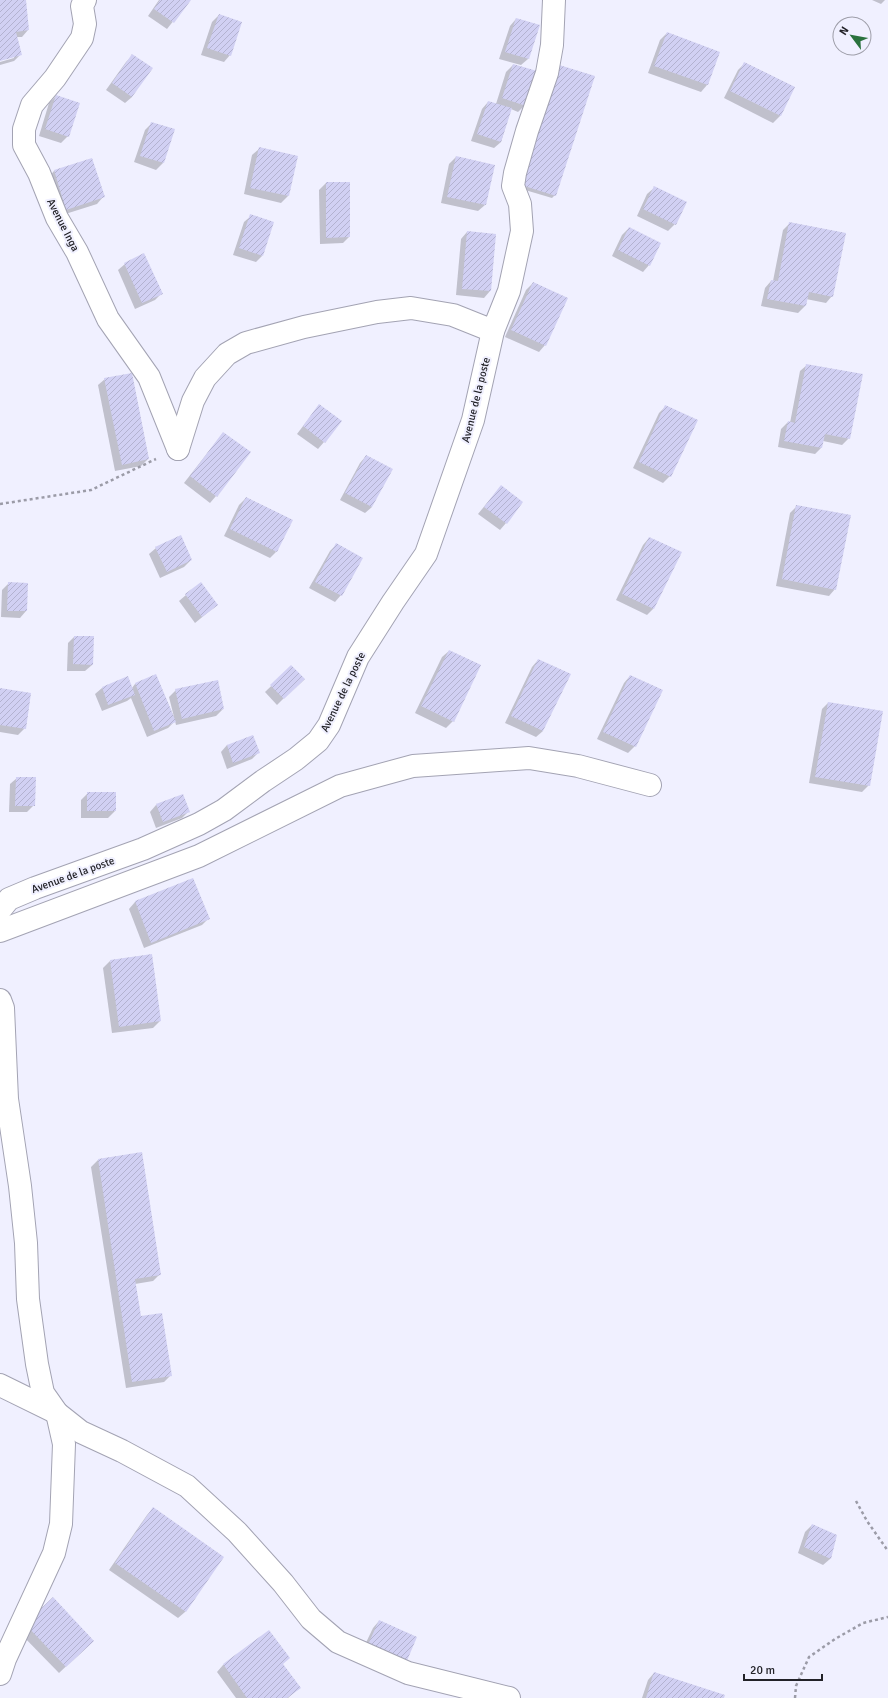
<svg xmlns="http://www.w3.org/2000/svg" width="888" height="1698" font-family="Signika,sans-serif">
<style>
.shadow{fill:#0003}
.building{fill:url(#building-hatch)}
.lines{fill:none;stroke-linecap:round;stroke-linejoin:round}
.minor-casing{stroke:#a3a3b3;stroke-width:24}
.path{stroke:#9b9ba7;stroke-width:2.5;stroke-dasharray:3 3;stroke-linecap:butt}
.minor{stroke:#fff;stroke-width:22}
.labels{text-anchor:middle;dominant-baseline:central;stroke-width:4;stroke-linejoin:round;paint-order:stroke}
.street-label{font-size:11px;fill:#222228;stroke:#f0f0ff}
</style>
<defs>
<pattern id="building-hatch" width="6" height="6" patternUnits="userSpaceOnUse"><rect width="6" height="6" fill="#d1d0f3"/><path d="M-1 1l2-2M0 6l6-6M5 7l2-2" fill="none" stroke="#b3b2d0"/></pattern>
</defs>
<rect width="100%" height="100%" fill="#f0f0ff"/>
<g class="shadow">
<path d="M0,0H25L28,30L22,37H16L21,54L14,61L0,65V62L14,58V56L0,60Z"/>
<path d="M159,0H190L167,29L148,16Z"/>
<path d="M872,0H885L881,4Z"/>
<path d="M219,15L230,55L224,62L201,55L212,22Z"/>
<path d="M516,19L539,26L528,59L521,65L499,59L510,26Z"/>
<path d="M667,33L719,53L707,85L701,92L648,73L660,40Z"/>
<path d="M133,55L132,97L125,103L106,90L126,62Z"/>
<path d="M745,63L794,88L780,116L773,123L724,98L738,70Z"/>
<path d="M513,65L525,105L518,112L511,109L501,142L494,148L471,141L482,109L488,102L496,104L506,72Z"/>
<path d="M593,77L555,195L552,198L515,187Z"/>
<path d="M56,96L68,136L61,143L39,136L49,103Z"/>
<path d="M152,123L174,130L163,163L156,170L134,162L145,130Z"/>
<path d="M259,149L297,157L288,196L281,203L244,194L252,155Z"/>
<path d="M456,157L485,205L478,211L441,203L449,164Z"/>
<path d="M91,159L103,197L97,204L59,216L48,178L54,171Z"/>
<path d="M326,183L349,237L343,243L320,244L319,190Z"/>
<path d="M654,188L685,203L675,224L668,231L637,216L647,194Z"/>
<path d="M251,216L262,256L256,262L233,255L244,222Z"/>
<path d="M790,223L832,296L826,303L806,299L805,306L798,313L761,306L765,288L771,281H773L783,230Z"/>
<path d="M629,228L649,265L643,272L612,256L622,235Z"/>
<path d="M467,232L495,235L490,291L484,298L456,295L461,239Z"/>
<path d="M125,264L162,293L155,300L135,309L118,270Z"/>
<path d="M533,283L545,345L539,352L505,337L526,290Z"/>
<path d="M807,365L849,438L842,445L823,441L821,448L815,454L778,447L781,429L788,422L790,423L800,371Z"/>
<path d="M105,379L148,459L141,466L115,471L98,385Z"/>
<path d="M319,405L324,442L318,449L297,434Z"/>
<path d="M666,406L697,421L670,476L663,483L633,468L659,413Z"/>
<path d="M223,433L216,496L210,503L184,483Z"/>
<path d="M366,456L372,507L365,513L340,500L360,463Z"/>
<path d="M501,486L506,523L500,530L478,514Z"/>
<path d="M246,498L276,552L270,558L224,536L239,505Z"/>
<path d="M797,506L835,589L829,596L776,586L790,513Z"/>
<path d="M649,538L680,553L653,609L647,615L616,600L643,545Z"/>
<path d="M336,545L341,595L335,602L309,588L330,551Z"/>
<path d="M156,548L191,560L184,567L160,578L149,554Z"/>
<path d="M9,583L26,611L20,618L1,617L2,590Z"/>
<path d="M186,595L217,605L195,623L179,601Z"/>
<path d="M74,637L92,665L85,671H67L68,643Z"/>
<path d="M449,651L453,721L446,728L415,713L442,657Z"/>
<path d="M538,660L543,731L536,737L505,723L532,667Z"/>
<path d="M291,667L303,679L277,705L265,692Z"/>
<path d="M156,676L174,717L169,697L176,690L223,709L216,716L176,725L175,721L168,728L147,737L131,698L127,701L102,711L95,694L102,688L127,678L132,688L135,684Z"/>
<path d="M630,676L635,746L628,753L597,739L624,683Z"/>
<path d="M0,689L25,728L18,735L0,732Z"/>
<path d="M828,703L869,785L862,792L809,783L822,709Z"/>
<path d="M227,745L259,752L252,759L227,769L221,752Z"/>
<path d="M17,778L34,805L27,812H9L10,784Z"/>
<path d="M88,793L115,811L108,818H81V800Z"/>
<path d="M156,805L188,812L182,818L156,828L150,812Z"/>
<path d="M193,879L208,919L202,925L144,948L129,909L135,902Z"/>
<path d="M110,961L160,1021L153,1028L112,1033L103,968Z"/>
<path d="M141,1153L160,1274L153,1281L135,1284L140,1318L171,1375L164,1382L126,1388L91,1167L98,1160Z"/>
<path d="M153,1509L223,1557L185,1612L178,1618L109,1570L147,1515Z"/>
<path d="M812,1525L836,1536L830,1559L823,1565L798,1553L805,1532Z"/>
<path d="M53,1599L93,1641L59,1673L19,1632Z"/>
<path d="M379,1621L416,1637L361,1653L373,1628Z"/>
<path d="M269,1631L282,1664L299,1688L288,1698H236L217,1672L223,1665Z"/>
<path d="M654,1673L723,1698H642L648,1680Z"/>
</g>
<g class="building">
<path d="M0,0H26L29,30L16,32L22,55L0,61Z"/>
<path d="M160,0H191L174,23L154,9Z"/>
<path d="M219,14L242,22L231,56L207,48Z"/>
<path d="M516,18L540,25L529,59L505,52Z"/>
<path d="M667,32L720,52L708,85L654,66Z"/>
<path d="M132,54L153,68L132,97L112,83Z"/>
<path d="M744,62L795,87L781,116L730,91Z"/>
<path d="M513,64L537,71L526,106L502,98Z"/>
<path d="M556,64L595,76L556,196L518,184Z"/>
<path d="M56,95L80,103L69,137L45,129Z"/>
<path d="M488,101L512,108L501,142L477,134Z"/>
<path d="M151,122L175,129L164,163L140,156Z"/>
<path d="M259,147L298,156L289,196L250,188Z"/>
<path d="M456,156L495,165L486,205L447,197Z"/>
<path d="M92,158L105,197L66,210L54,170Z"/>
<path d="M326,182H350V237L326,238Z"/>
<path d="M654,186L687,202L676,225L643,209Z"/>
<path d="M250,214L274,222L263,256L239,248Z"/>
<path d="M789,222L846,233L833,297L809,292L806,306L767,299L771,280L778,281Z"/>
<path d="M629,227L661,243L650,266L618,250Z"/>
<path d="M467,231L496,234L491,291L462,289Z"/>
<path d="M144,253L163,294L142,303L124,263Z"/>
<path d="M533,282L568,298L546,346L511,330Z"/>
<path d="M806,364L863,374L850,439L825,434L822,448L784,441L788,421L795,423Z"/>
<path d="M132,373L149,459L122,465L104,378Z"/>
<path d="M319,404L342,421L325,443L303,426Z"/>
<path d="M665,405L698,420L671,477L639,462Z"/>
<path d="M223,432L251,452L217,497L190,476Z"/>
<path d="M366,455L393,469L372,507L345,493Z"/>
<path d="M501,485L523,502L507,524L484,507Z"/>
<path d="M246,497L293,520L277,552L230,529Z"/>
<path d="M796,505L851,515L836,590L782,579Z"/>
<path d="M181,535L192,560L167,572L155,547Z"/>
<path d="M649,537L682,552L654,609L622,594Z"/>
<path d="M336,543L363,558L342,596L315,582Z"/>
<path d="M8,582L28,583L27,611H7Z"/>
<path d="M201,582L218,605L202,617L185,594Z"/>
<path d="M74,636H94L93,665L73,664Z"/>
<path d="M449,650L481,665L454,722L421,706Z"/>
<path d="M538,659L571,674L543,731L511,716Z"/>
<path d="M291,665L305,679L284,699L270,685Z"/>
<path d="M156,674L176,722L154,731L135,683Z"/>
<path d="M630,675L663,690L636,747L603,732Z"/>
<path d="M128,676L135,695L108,705L102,687Z"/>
<path d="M218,680L224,709L182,719L175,689Z"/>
<path d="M0,688L31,693L26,729L0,725Z"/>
<path d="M828,702L883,711L870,786L815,777Z"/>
<path d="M253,735L260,753L233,763L227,745Z"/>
<path d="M16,777H36L35,806H15Z"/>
<rect x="87" y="792" width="29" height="19"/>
<path d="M183,794L190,812L163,822L156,804Z"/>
<path d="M193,878L210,919L151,943L135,901Z"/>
<path d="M152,954L161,1021L119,1027L110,960Z"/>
<path d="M142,1152L161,1275L135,1279L141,1316L162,1313L172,1376L132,1382L98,1159Z"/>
<path d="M153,1507L224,1557L186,1612L115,1563Z"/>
<path d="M812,1524L837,1535L831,1559L804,1547Z"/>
<path d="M53,1597L94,1641L66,1667L25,1624Z"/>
<path d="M379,1620L417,1637L406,1663L367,1647Z"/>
<path d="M269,1630L290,1658L283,1664L301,1688L287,1698H247L223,1664Z"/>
<path d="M654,1672L725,1695L724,1698H646Z"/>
</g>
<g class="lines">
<defs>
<g id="minor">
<path d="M85,0L82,6L85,24L82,38L55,78L32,105L24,129V145L39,173L57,218L77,252L108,319L149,377L178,449"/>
<path d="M178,449L193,401L205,378L227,354L246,343L304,327L377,312L411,308L453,315L493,331"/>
<path d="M0,910L9,899L35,888L143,849L199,824L224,810L263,781L296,759L318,741L329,725L358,657L393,602L426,554L473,420L493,331L509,291L522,231L520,204L513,186L515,173L527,131L547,73L552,45L554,0"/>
<path d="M0,931L199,856L340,786L413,766L529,758L578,766L650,785"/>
<path d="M0,1000L3,1008L7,1099L20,1186L26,1243L28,1299L37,1364L43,1393L57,1413L64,1444L61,1524L54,1553L5,1659L0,1674"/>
<path d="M0,1385L57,1413L81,1432L122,1451L187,1486L237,1532L283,1583L311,1619L338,1642L408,1673L509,1698"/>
</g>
</defs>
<use href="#minor" class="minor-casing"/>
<g class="path">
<path d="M0,504L91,490L156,459"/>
<path d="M856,1501L867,1521L888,1551"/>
<path d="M795,1698L796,1686L809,1657L835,1639L863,1623L888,1617"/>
</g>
<use href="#minor" class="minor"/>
</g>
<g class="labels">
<g class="street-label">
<text transform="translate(63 225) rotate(63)">Avenue Inga</text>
<text transform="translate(476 400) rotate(-76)">Avenue de la poste</text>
<text transform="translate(343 692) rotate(-64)">Avenue de la poste</text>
<text transform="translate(73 875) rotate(-20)">Avenue de la poste</text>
</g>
</g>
<g transform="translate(852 36) rotate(302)"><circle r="19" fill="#f0f0ff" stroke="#9e9ea9"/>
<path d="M0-3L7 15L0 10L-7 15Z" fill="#2a723e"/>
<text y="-6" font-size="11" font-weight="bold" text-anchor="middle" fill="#222228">N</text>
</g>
<path d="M744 1674v6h78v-6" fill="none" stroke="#222228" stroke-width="2"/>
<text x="750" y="1674" font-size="12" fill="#222228" stroke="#f0f0ff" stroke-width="3" paint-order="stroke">20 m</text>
</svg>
